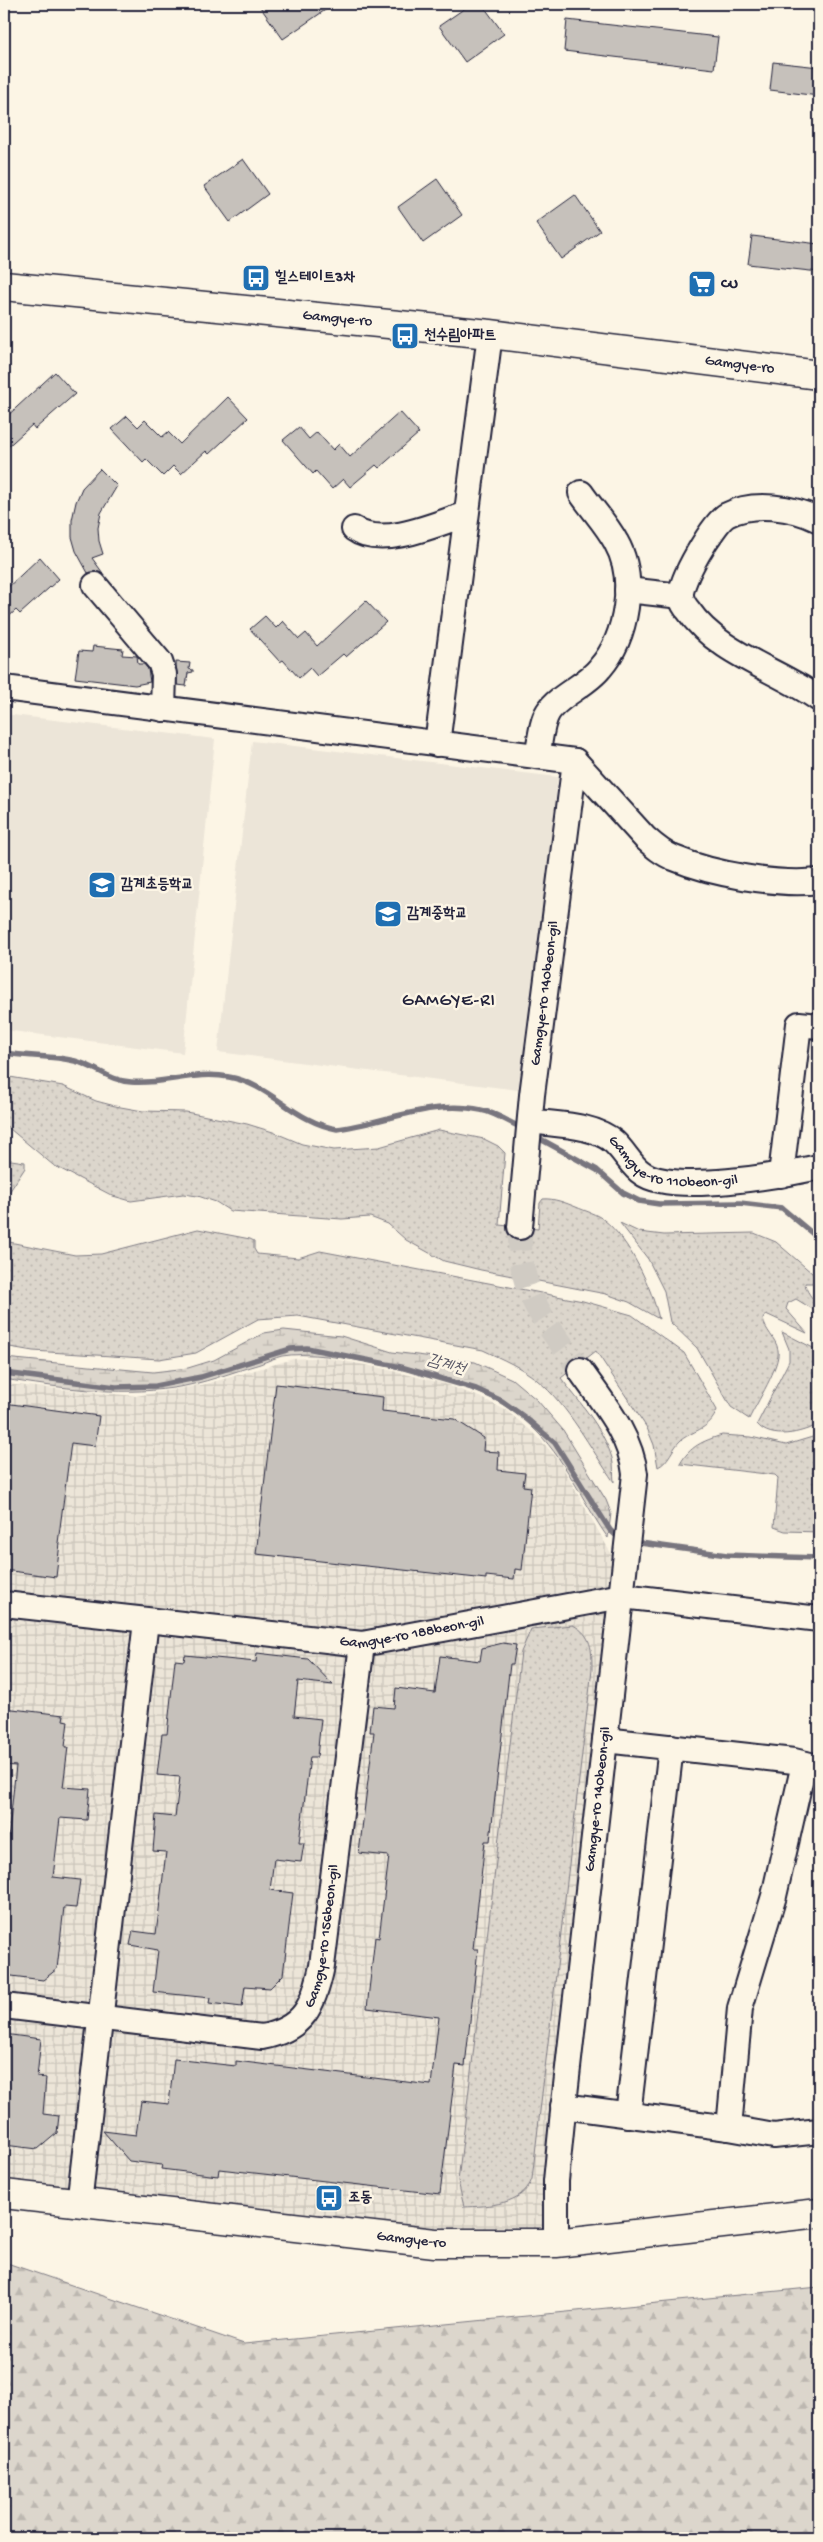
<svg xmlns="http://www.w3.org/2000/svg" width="823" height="2542" font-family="'Gochi Hand','Poor Story',sans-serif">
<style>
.built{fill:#ece5d8}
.industrial{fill:url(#industrial-grid)}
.grass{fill:url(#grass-dots);stroke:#7f7c84}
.forest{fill:url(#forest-firs);stroke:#7f7c84}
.wetland{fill:url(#wetland-marsh);stroke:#7f7c84}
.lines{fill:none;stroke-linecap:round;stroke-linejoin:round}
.stream{stroke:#78757e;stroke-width:5.5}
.building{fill:#c6c1bb;stroke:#22223b}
.minor-tunnel{stroke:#d0cbc3;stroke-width:24;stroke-dasharray:24 12;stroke-linecap:butt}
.minor-casing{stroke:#22223b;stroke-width:28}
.major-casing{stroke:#22223b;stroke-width:31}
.minor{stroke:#fcf5e5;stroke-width:24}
.major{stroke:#fcf5e5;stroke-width:28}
.labels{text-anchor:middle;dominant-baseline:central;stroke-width:5;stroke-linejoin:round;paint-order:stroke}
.poi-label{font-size:15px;font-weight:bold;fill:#22223b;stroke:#fcf5e5;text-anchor:start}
.street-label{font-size:15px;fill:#22223b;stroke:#fcf5e5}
.water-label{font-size:16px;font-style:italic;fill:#545362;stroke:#fcf5e5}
.quarter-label{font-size:18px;letter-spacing:1px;fill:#22223b;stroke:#fcf5e5}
</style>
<defs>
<pattern id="industrial-grid" width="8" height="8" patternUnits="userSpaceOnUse" patternTransform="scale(1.25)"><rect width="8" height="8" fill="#ece5d8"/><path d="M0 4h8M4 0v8" fill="none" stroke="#cac4ba"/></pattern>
<pattern id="grass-dots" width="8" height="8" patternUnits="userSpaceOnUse" patternTransform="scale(1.25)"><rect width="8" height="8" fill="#dcd6cc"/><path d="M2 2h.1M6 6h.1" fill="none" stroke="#bcb7b0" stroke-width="1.8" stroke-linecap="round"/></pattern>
<pattern id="forest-firs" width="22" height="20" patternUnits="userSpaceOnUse" patternTransform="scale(1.25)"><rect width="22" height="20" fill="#dcd6cc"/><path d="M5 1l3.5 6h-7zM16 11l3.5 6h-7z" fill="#bcb7b0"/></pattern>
<pattern id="wetland-marsh" width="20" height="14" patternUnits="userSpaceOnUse" patternTransform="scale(1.25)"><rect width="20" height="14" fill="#dcd6cc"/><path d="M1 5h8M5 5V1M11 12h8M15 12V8" fill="none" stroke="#bcb7b0"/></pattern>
</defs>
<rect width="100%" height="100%" fill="#fcf5e5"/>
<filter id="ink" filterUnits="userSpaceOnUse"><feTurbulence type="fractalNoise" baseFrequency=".02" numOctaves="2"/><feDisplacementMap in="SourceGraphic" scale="10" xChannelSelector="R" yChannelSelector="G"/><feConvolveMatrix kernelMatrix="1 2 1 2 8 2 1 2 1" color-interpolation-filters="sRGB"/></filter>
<g filter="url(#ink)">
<g class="built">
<path d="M4,714L215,739L183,1053L4,1030Z"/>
<path d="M252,741L558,777L526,1091L218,1052Z"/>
</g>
<path class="industrial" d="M323,1357L381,1368L442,1383L482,1398L507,1411L535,1434L558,1459L609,1550L619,1562L556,2243L4,2194V1384L136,1396L206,1384L293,1359Z"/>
<g class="grass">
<path d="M4,1076L63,1086L96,1101L115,1106L143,1111L186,1112L247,1124L273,1132L302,1144L334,1150L379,1147L439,1130L484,1139L498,1146L505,1153L499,1225L538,1229L540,1203L543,1199C554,1198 566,1203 576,1207C585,1211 597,1214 604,1220C629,1239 652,1288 659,1319L629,1302L606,1294L481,1270L444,1261L406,1240L388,1224L370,1217L342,1219L230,1211L216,1202L198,1196L183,1194L131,1201L113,1196L53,1165L4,1124Z"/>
<path d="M11,1160L25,1162V1168L4,1200V1164Z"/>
<path d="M620,1223L639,1232L664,1235L754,1233L776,1242L819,1279V1283H805C806,1295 819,1302 819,1313L796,1299L788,1303L786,1309L807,1333L766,1314L763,1319C765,1331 776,1338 778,1350C781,1365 756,1404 749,1419L731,1407L697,1348L670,1322L664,1291L648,1259Z"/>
<path d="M198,1229L250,1239L254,1241V1249L257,1254L298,1258L320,1251L583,1301L632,1315L684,1353L717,1410C710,1429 696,1429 681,1440C672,1448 669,1462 658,1467L654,1445L647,1428L596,1351L561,1378C580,1403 603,1428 612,1458C614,1465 613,1474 614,1482C590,1448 569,1406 537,1380C521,1367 502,1359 483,1350L298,1316L258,1319L196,1353L159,1359L33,1351L4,1346V1241L75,1255L101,1254Z"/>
<path d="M782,1332L819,1351V1424C802,1433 771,1441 757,1424L789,1361V1349Z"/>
<path d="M722,1435L751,1437L786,1445L819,1435V1532L785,1531L774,1527L778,1478L775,1475L680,1464C690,1446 703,1441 722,1435Z"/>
<path d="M573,1625C592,1635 592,1650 592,1669L532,2179C523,2205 488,2206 464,2207L458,2181L521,1652L531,1629Z"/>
</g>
<path class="forest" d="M4,2262L244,2344L819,2287V2538H4Z"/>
<path class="wetland" d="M284,1330L341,1336L392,1352L475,1362L512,1379L537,1400L563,1430L606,1500L611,1513L608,1538C582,1501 565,1457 531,1426C518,1414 501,1402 484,1395C440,1376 328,1348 282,1356C274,1358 268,1361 260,1364C232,1372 203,1384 173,1388C118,1396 59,1388 4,1379V1358L153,1372L188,1368L214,1360L264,1333Z"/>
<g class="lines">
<g class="stream">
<path d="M4,1053C27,1057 52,1055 75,1061C95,1066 110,1081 131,1082C164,1085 196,1070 229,1077C270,1084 294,1122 337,1129C384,1123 433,1099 481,1110C496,1113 509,1122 523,1129"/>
<path d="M535,1136L597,1170L623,1193L639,1201L659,1204L740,1203L782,1208L819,1239"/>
<path d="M4,1373L116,1387L156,1386L201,1377L290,1349L307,1348L401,1367L476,1389L502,1401L527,1419L555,1443L610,1530L621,1540"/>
<path d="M633,1542L727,1555L819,1558"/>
</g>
</g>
<g class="building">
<path d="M258,4H334L283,39Z"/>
<path d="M471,4H482L504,34L465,62L439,26Z"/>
<path d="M567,20L718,37L714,69L564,51Z"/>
<path d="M773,62L819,67V96L770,90Z"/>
<path d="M243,159L268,194L230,222L204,186Z"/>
<path d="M437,179L462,215L423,243L398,207Z"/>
<path d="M575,195L600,231L561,259L536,223Z"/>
<path d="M752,236L819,244V272L748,264Z"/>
<path d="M55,372L75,394L35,429L32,425L4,450V419Z"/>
<path d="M228,397L248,418L209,454L206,451L181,474L173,466L163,476L146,459L143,462L112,429L127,416L138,427L145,420L162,437L168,432L180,444Z"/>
<path d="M400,412L419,433L379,468L376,465L350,487L343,479L332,489L316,471L313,474L283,440L299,427L309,439L317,432L333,450L339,444L350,457Z"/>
<path d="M100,469L117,486L101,513L98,528L99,541L103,554L92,558L105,576L99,572L88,573L76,551L72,537V520L76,502L82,488Z"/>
<path d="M40,557L59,579L20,614L16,610L4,621V591Z"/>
<path d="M366,601L386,622L346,657L343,654L317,676L310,668L299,678L283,660L280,662L250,629L265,616L276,628L283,621L299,639L306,633L317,646Z"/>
<path d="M93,646L123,649L122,655L137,656L138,664H144L148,669L150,682L135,685L75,678L79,651L92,652Z"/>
<path d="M176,662L190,663L189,669L193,670V672L188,673L186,686L177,685Z"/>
<path d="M276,1384L383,1397L382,1411L454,1419L484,1438L483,1451L499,1452L498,1470L525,1473L523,1486L531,1487L522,1570L515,1569L514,1579L486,1576V1579L256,1554Z"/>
<path d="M4,1403L99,1416L95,1446L71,1443L58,1543H60L56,1577L4,1570Z"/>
<path d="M503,1643L516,1645L513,1664H510L490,1841H485L473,1949H478L465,2066L456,2065L440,2194L219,2169L218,2176L161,2169L162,2165L129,2161L103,2131L136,2135L141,2101L169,2104L174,2059L236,2066V2061L431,2085L439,2017L367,2008L375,1937L379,1938L389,1856L359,1853L374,1732H370L373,1706L394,1708L396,1688L435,1693L440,1656L480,1661L482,1648Z"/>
<path d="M257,1653L308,1659L333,1685L298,1681L294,1716L321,1719L317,1757H310L299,1843H304L301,1862L274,1859L270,1890L293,1893L283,1975L270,1988L245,1986L242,2007L209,2003L210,1998L153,1992L158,1950L130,1945L133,1931L156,1934L166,1852L153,1851L156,1815L175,1817L180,1777L157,1775L162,1734H167L175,1660L184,1661L185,1655L256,1662Z"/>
<path d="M4,1708L64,1715L63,1720L68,1721L65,1747H68L63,1787L90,1789L87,1820L60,1818L53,1877L80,1880L76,1908L64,1907L57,1969L43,1980L4,1975V1879L16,1766L4,1765Z"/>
<path d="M4,2034L41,2039L37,2077L46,2078L43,2114L59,2116L57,2133L38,2149L4,2145Z"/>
</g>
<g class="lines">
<path class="minor-tunnel" d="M520,1227C518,1296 543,1317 580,1370"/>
<defs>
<g id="minor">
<path d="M819,520C793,507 753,501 727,515C714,522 678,583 681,597C682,601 685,607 688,610C718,654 777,669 819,699"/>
<path d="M354,529C381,549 437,524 466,514"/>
<path d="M95,585L160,662L164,674L163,709"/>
<path d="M627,590L681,596"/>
<path d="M4,688L575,761L645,838C654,846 663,854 674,858C712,874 778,886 819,881"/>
<path d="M437,744L490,334"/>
<path d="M537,756C540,743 541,723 548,712C559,695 587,685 600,668C627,637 637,579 616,542C607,525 592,509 581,493"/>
<path id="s1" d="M530,1121C556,1125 594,1124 614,1142C624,1151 632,1167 642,1173C671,1195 783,1175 819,1167"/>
<path d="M781,1175L799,1024L819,1026"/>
<path id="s2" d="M520,1227L532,1095L575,761"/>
<path id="s3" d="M4,1604L362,1644L622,1596L819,1619"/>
<path d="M605,1740L794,1761L818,1767"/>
<path id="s4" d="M4,2006L262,2037C304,2029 314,2005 322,1966L362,1644"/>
<path d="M563,2106L729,2128L740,2008L774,1896L804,1764"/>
<path d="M628,2115L671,1747"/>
<path d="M729,2128L774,2136L819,2131"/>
<path d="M79,2204L146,1621"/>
<path id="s5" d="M556,2243V2181L562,2121L635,1474C631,1435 602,1402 580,1370"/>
</g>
<g id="major">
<path id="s6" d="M4,286L490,334L819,375"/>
<path id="s7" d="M4,2194L435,2243H556L819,2213"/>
</g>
</defs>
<use href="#minor" class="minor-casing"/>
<use href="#major" class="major-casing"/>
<use href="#minor" class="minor"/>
<use href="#major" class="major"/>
</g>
</g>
<defs>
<symbol id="bus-square" viewBox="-11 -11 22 22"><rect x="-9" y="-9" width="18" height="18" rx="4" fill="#1f6fb2" stroke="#fcf5e5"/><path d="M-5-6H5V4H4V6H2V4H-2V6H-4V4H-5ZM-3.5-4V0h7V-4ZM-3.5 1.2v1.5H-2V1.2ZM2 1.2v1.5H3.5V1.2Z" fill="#fff"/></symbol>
<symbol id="supermarket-square" viewBox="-11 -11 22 22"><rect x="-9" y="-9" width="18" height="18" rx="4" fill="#1f6fb2" stroke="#fcf5e5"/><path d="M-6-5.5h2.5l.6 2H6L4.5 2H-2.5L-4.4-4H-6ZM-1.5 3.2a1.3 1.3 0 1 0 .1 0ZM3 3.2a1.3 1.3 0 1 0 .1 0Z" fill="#fff"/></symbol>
<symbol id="school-square" viewBox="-11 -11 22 22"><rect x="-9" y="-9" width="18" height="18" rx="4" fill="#1f6fb2" stroke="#fcf5e5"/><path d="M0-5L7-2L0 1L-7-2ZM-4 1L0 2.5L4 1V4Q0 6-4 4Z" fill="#fff"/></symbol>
</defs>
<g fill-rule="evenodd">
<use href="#bus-square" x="240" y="262" width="32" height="32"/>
<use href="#supermarket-square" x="686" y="268" width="32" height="32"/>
<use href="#bus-square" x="389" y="320" width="32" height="32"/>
<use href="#school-square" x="86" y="869" width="32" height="32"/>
<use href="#school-square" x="372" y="898" width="32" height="32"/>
<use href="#bus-square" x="313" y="2182" width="32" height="32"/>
</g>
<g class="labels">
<g class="poi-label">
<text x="275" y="278">힐스테이트3차</text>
<text x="721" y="284">CU</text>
<text x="424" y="336">천수림아파트</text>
<text x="121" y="885">감계초등학교</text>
<text x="407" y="914">감계중학교</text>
<text x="348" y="2198">조동</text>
</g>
<g class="street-label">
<text stroke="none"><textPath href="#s6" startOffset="335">Gamgye-ro</textPath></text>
<text stroke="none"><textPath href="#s6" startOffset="740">Gamgye-ro</textPath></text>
<text stroke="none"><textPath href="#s2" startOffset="235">Gamgye-ro 140beon-gil</textPath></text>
<text stroke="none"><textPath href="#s1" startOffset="155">Gamgye-ro 110beon-gil</textPath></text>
<text stroke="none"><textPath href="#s3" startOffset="411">Gamgye-ro 188beon-gil</textPath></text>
<text stroke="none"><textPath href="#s5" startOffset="446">Gamgye-ro 140beon-gil</textPath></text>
<text stroke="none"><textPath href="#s4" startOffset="390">Gamgye-ro 156beon-gil</textPath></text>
<text stroke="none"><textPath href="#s7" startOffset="410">Gamgye-ro</textPath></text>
</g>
<g class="water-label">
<text transform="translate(446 1366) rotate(16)">감계천</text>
</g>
<g class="quarter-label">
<text x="449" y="1001">GAMGYE-RI</text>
</g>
</g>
<rect width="823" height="2542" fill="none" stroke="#fcf5e5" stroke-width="20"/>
<rect x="10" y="10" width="803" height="2522" fill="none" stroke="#22223b" stroke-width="2" filter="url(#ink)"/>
</svg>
